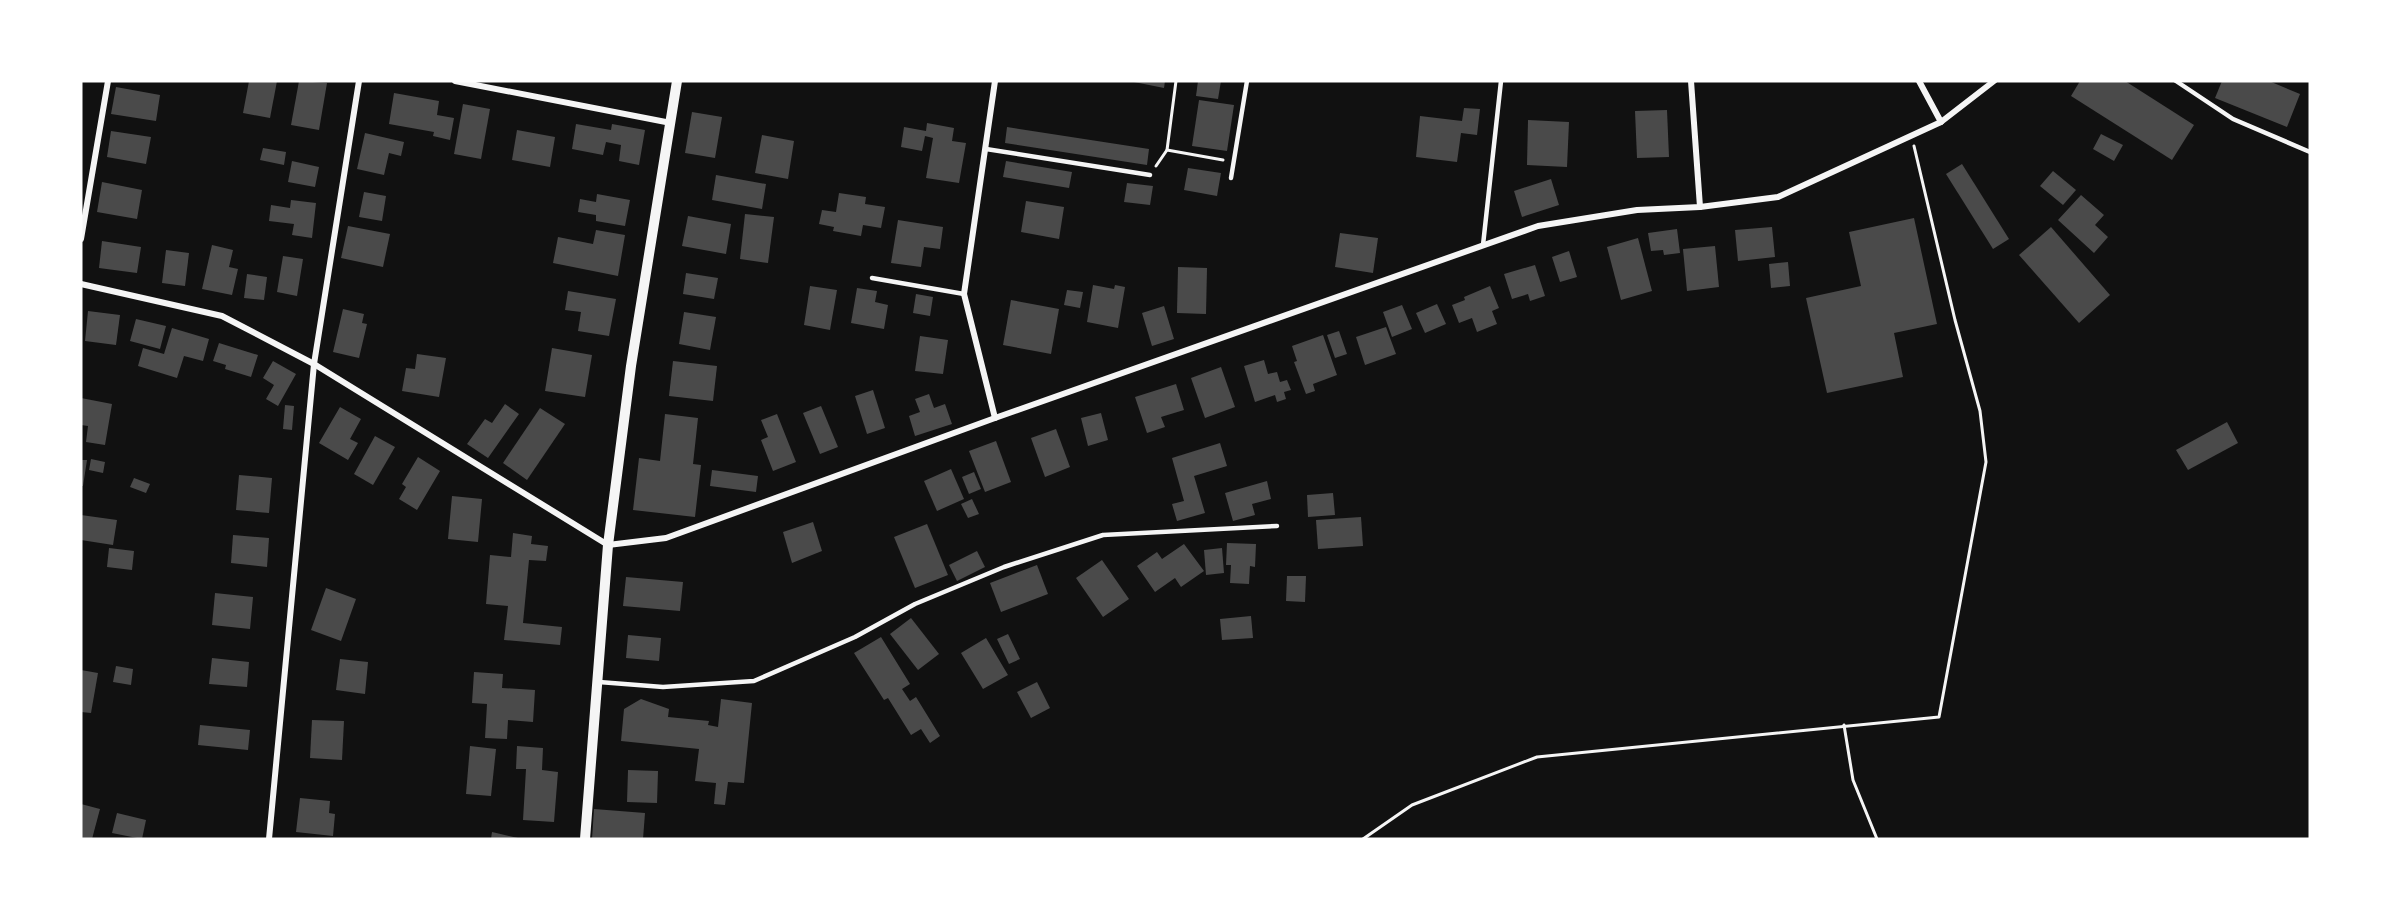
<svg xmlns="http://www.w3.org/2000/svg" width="2391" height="920" font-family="'Fira Sans Condensed',sans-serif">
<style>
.building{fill:#4a4a4a}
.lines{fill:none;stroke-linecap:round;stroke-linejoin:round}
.path{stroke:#f5f5f5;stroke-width:3}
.service{stroke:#f5f5f5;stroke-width:4.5}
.minor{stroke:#f5f5f5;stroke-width:6}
.tertiary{stroke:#f5f5f5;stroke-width:10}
</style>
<rect width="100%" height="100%" fill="#111"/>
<g class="building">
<path d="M249,81H277L270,118L243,113Z"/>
<path d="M299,81L327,83L319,130L291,125Z"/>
<path d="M1129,81H1165L1164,88Z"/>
<path d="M1198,81H1221L1218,99L1196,96Z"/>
<path d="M2080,81H2125L2194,125L2172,160L2071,96Z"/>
<path d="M2222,81H2269L2300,94L2287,127L2215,98Z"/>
<path d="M116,87L160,95L156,121L111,114Z"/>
<path d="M394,93L439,101L437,115L454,118L450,140L433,136L434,132L389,124Z"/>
<path d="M1199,100L1234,105L1227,151L1192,146Z"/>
<path d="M463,104L490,109L481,159L454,154Z"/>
<path d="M1464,108L1480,109L1477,135L1461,133L1457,162L1416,157L1420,116L1462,121Z"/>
<path d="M1667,110L1669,157L1637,158L1635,111Z"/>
<path d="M692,112L722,117L715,158L685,153Z"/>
<path d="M1528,120L1569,122L1567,167L1527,165Z"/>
<path d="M927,123L954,128L952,141L966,143L959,183L926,178L933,138L925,136L922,151L901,147L904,127L926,131Z"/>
<path d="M576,124L611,130L612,124L645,130L639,165L619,161L621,145L606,142L603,155L572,149Z"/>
<path d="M1007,127L1149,149L1147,165L1005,143Z"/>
<path d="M517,130L555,137L550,167L512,160Z"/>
<path d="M111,131L151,137L146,164L107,157Z"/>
<path d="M365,133L404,142L401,156L389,153L384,175L357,169Z"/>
<path d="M2101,134L2123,145L2114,161L2093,149Z"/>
<path d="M762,135L794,141L788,179L755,173Z"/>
<path d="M263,148L286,152L284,165L260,160Z"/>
<path d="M292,161L319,167L315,187L288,182Z"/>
<path d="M1006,161L1072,172L1069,188L1003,177Z"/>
<path d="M1962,164L2009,239L1993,249L1946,174Z"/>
<path d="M1188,168L1221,173L1217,196L1184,190Z"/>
<path d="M2053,171L2076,190L2063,205L2040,186Z"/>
<path d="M716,175L766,184L762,209L712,200Z"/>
<path d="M1551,179L1559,205L1522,217L1514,191Z"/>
<path d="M102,182L142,190L137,219L97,212Z"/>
<path d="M1127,183L1153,186L1150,205L1124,202Z"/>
<path d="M364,192L386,196L382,221L359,217Z"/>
<path d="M839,193L866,197L865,204L885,207L881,228L863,225L861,236L833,231L834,227L819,224L822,210L836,212Z"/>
<path d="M597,194L630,200L625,226L596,221V215L578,212L580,199L596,202Z"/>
<path d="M2081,195L2104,215L2095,225L2108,237L2094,253L2058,220Z"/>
<path d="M291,200L316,203L312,238L292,235L294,224L269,221L271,205L290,208Z"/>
<path d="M1026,201L1064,207L1059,239L1021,232Z"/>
<path d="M745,214L774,217L768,263L740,259Z"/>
<path d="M688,216L731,224L726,254L682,246Z"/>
<path d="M1914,218L1937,324L1894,333L1903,377L1827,393L1806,298L1861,286L1849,232Z"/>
<path d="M898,220L943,227L940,249L924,247L921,267L891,263Z"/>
<path d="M348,226L390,234L383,267L341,258Z"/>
<path d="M1772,227L1775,257L1738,261L1735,230Z"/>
<path d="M2051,227L2110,295L2079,323L2019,255Z"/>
<path d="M1677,229L1680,253L1664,255L1663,250L1651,251L1648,233Z"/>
<path d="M596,230L625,235L618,276L553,263L558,237L593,244Z"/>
<path d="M1340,233L1378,238L1373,273L1335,267Z"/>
<path d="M1638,238L1652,291L1621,300L1607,247Z"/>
<path d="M102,241L141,247L137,273L99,268Z"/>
<path d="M212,245L233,250L229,267L238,269L232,295L202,289Z"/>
<path d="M1715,246L1719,287L1687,291L1683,249Z"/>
<path d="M166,250L189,253L185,286L162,283Z"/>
<path d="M1569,251L1577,277L1560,282L1552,257Z"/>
<path d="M283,256L303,259L297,296L277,292Z"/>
<path d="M1788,262L1790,286L1771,288L1769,264Z"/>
<path d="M1535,265L1545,296L1530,301L1528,294L1512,299L1504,274Z"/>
<path d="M1178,267L1207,268L1206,314L1177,313Z"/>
<path d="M686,273L718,278L714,299L683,294Z"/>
<path d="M247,274L267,277L264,300L244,298Z"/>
<path d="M1093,285L1114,289L1115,285L1125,287L1118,328L1087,322Z"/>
<path d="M810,286L837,290L830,330L804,325Z"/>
<path d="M1490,286L1499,308L1492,311L1497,324L1477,332L1472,318L1459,323L1452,305L1465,300L1464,297Z"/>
<path d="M857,288L877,291L875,302L888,305L884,329L851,323Z"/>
<path d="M1067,290L1083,292L1080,308L1064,305Z"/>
<path d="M568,291L616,299L609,336L578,331L581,312L565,310Z"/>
<path d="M916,294L933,297L930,316L913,313Z"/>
<path d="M1011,300L1059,309L1051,354L1003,345Z"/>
<path d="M1437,304L1446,324L1425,333L1416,313Z"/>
<path d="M1402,305L1412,329L1392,337L1383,312Z"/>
<path d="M1164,306L1174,339L1152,346L1142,313Z"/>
<path d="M343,309L364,314L362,323L367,324L359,358L333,352Z"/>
<path d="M88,311L120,315L116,345L85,341Z"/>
<path d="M684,312L716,317L710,350L679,344Z"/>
<path d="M136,319L166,326L160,349L130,341Z"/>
<path d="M1386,327L1396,354L1365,365L1356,337Z"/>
<path d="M172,328L209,339L203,361L184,356L177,378L138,366L143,348L164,354Z"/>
<path d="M1339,331L1347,354L1335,358L1327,335Z"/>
<path d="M1323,335L1337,375L1313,384L1315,391L1306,394L1294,362L1297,361L1292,346Z"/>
<path d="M920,336L948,340L943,374L915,371Z"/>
<path d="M219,343L258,355L251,377L225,369L226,365L213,361Z"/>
<path d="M552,348L592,355L585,397L545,391Z"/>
<path d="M417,354L446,358L439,397L402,391L406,368L415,369Z"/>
<path d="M1264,360L1268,374L1277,372L1280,382L1287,380L1291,390L1284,392L1286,399L1277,402L1275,395L1255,402L1244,366Z"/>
<path d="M273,361L296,374L278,406L266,399L274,385L263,378Z"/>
<path d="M673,361L717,366L713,401L669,396Z"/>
<path d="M1221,367L1235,407L1205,418L1191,378Z"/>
<path d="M1176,384L1184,410L1161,417L1165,427L1147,433L1135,397Z"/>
<path d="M873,390L885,428L867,434L855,396Z"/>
<path d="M929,394L934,408L945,404L952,424L915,436L909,416L920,412L915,399Z"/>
<path d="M81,398L112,404L105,445L86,442L88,426L81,425Z"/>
<path d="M505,404L519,414L488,458L467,444L485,419L492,423Z"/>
<path d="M285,405L294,406L292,430L283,429Z"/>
<path d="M821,406L838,447L820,454L803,413Z"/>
<path d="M340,407L361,419L350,439L358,443L348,460L319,443Z"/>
<path d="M540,408L565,424L527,480L503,463Z"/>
<path d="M1101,413L1108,440L1088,446L1081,418Z"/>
<path d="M665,414L698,418L693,464L701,465L695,517L633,510L639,458L660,461Z"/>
<path d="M777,414L796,462L773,471L761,440L768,437L761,420Z"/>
<path d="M2227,422L2238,443L2188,470L2176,450Z"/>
<path d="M1056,429L1070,467L1045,477L1031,438Z"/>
<path d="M375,436L395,447L373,485L354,474Z"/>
<path d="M996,441L1011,482L985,492L969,451Z"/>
<path d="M1220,443L1227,466L1194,476L1205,513L1177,521L1172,504L1184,501L1172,458Z"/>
<path d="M418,457L440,471L417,510L399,499L406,487L402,484Z"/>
<path d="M91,459L105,462L103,473L89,470Z"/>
<path d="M81,460H87L83,486H81Z"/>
<path d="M951,469L964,499L937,511L924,481Z"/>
<path d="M712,470L758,476L756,492L710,486Z"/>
<path d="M974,472L981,489L969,494L962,477Z"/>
<path d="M239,475L272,478L269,513L236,510Z"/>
<path d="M134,478L150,484L146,493L130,487Z"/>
<path d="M1267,481L1271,499L1252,504L1255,515L1233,521L1225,493Z"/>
<path d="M1333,493L1335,515L1308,517L1307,495Z"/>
<path d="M452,496L482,499L478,542L448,539Z"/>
<path d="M972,499L979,514L968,518L961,504Z"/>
<path d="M81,515L117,520L113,545L81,540Z"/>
<path d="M1361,517L1363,546L1318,549L1316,520Z"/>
<path d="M813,522L822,551L792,563L783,532Z"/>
<path d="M927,524L948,575L915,588L894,537Z"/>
<path d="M513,533L532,536L531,544L548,546L546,561L529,560L523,623L562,627L560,645L504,640L508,606L486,604L490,555L511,557Z"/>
<path d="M233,535L269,538L267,567L231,563Z"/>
<path d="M1227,543L1256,544L1255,567L1250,566L1249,584L1230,583L1231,565H1226Z"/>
<path d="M1184,544L1204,571L1181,587L1175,578L1155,592L1137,566L1157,552L1162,559Z"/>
<path d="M109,548L134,551L132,570L107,567Z"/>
<path d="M1222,548L1224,573L1206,575L1204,550Z"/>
<path d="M977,551L985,567L957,581L949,565Z"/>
<path d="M1102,560L1129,599L1103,617L1076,578Z"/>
<path d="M1037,565L1048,594L1001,612L990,583Z"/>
<path d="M1287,576H1306L1305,602L1286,601Z"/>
<path d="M626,577L683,582L680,611L623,606Z"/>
<path d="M326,588L356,599L341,641L311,630Z"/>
<path d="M215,593L253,597L250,629L212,625Z"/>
<path d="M1251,616L1253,638L1222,640L1220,619Z"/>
<path d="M911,618L939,654L918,670L890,634Z"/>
<path d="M1008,634L1020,659L1009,664L997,639Z"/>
<path d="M628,635L661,638L659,661L626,658Z"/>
<path d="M881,637L910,684L902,689L910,701L916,697L940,736L930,743L921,729L911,735L888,698L884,700L854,653Z"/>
<path d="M986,638L1008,675L983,689L961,653Z"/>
<path d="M212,658L249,662L247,687L209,684Z"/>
<path d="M340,659L368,662L365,694L336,690Z"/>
<path d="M116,666L133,669L131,685L113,682Z"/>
<path d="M81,670L98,673L91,713L81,712Z"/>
<path d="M474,672L503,674L502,688L535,690L533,722L508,720L507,739L485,738L487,704L472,703Z"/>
<path d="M1037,682L1050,708L1031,718L1017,692Z"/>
<path d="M641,699L669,709L668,717L709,721L708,725L718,727L721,699L752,703L744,783L728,782L725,805L714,804L716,783L695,781L699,749L621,741L624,709Z"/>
<path d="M312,720L344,721L342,760L310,758Z"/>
<path d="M200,725L250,730L248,750L198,745Z"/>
<path d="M470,746L496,749L491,796L466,794Z"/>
<path d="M517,746L543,748L542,770L558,772L554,822L523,820L526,769H516Z"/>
<path d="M628,770L658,771L657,803L627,802Z"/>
<path d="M300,798L330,801L329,813L335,814L333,836L296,832Z"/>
<path d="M81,804L100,809L92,839H81Z"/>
<path d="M594,809L645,813L643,839H592Z"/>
<path d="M117,813L146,820L142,839L112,833Z"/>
<path d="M492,832L518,838L517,839H491Z"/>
</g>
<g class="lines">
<g class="path">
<path d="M1167,150L1223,160"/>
<path d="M1156,166L1167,150L1176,81"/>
<path d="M1844,725L1853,780L1877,839"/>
<path d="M1363,839L1412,805L1537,757L1939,717L1986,462L1980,411L1955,320L1914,146"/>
</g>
<g class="service">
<path d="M2176,81L2233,119L2310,152"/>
<path d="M986,149L1150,175"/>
<path d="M1231,178L1247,81"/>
<path d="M1483,245L1501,81"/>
<path d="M872,278L964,294"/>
<path d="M599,682L663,687L754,681L855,637L915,604L1004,567L1103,535L1277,526"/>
</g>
<g class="minor">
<path d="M455,81L671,123"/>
<path d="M1691,81L1700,207"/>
<path d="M1919,81L1941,122"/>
<path d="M81,239L108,81"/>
<path d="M81,284L222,316L314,364L608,545L666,538L995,418L1538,226L1637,210L1700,207L1778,197L1941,122L1994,81"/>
<path d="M995,418L964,294L995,81"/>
<path d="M269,839L314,364L359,81"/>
</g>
<path class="tertiary" d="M585,839L608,545L631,366L677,81"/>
</g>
<rect width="2391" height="920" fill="none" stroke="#ffffff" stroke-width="165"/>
</svg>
